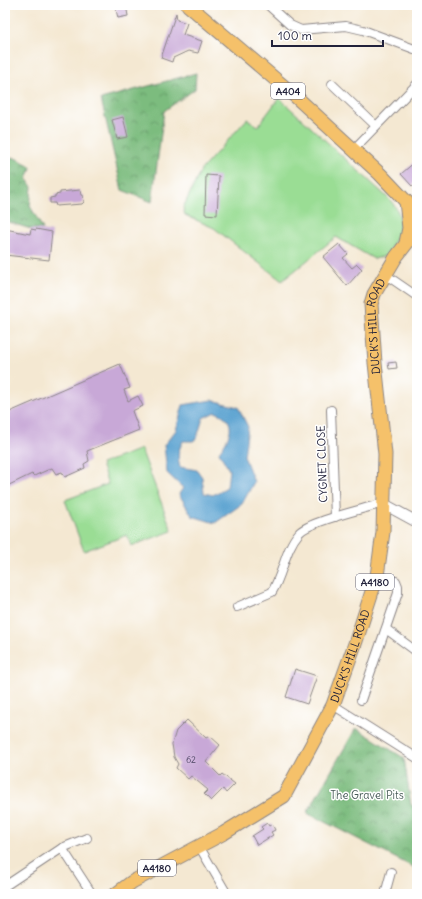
<svg xmlns="http://www.w3.org/2000/svg" width="422" height="899" font-family="Delius,sans-serif">
<style>
.forest{fill:url(#forest-crowns);stroke:#4e6f5c}
.garden{fill:#9add94;stroke:#5e8068}
.water{fill:#5aa2d0;stroke:#3e6286;fill-rule:evenodd}
.building{fill:#c8a8d7}
.lines{fill:none;stroke-linecap:round;stroke-linejoin:round}
.minor-casing{stroke:#8b8586;stroke-width:10}
.tertiary-casing{stroke:#8b8586;stroke-width:12}
.primary-casing{stroke:#8b8586;stroke-width:15}
.minor{stroke:#fff;stroke-width:8}
.tertiary{stroke:#fff;stroke-width:10}
.primary{stroke:#f5c16b;stroke-width:13}
.labels{text-anchor:middle;dominant-baseline:central;stroke-width:3;stroke-linejoin:round;paint-order:stroke}
.number-label{font-size:9px;fill:#4c4462}
.shield{fill:#fff;stroke:#646476;stroke-width:1}
.shield-label{font-size:10px;font-weight:bold;fill:#22223b}
.street-label{font-size:11px;fill:#22223b;stroke:#fff}
.park-label{font-size:11px;fill:#465a56;stroke:#fff}
</style>
<defs>
<pattern id="forest-crowns" width="20" height="18" patternUnits="userSpaceOnUse"><rect width="20" height="18" fill="#7bbc7e"/><path d="M2 6a3 3 0 1 1 6 0M12 15a3 3 0 1 1 6 0" fill="none" stroke="#649868"/></pattern>
</defs>
<rect width="100%" height="100%" fill="#fff"/>
<filter id="ink" filterUnits="userSpaceOnUse"><feTurbulence type="fractalNoise" baseFrequency=".025" numOctaves="2"/><feDisplacementMap in="SourceGraphic" scale="8" xChannelSelector="R" yChannelSelector="G"/><feConvolveMatrix kernelMatrix="1 2 1 2 8 2 1 2 1" color-interpolation-filters="sRGB"/></filter>
<filter id="wash" filterUnits="userSpaceOnUse"><feTurbulence type="fractalNoise" baseFrequency=".012" numOctaves="4" result="noise"/><feDisplacementMap in="SourceGraphic" scale="16" xChannelSelector="R" yChannelSelector="G"/><feGaussianBlur stdDeviation="0.9" result="paint"/><feColorMatrix in="noise" values="0 0 0 0 0 0 0 0 0 0 0 0 0 0 0 0 0 1.4 0 .05"/><feComposite in="paint" operator="in"/></filter>
<g filter="url(#wash)">
<rect width="100%" height="100%" fill="#f4e8d2"/>
<g class="forest">
<path d="M196,73L195,89L164,111L152,202L122,190L101,99Z"/>
<path d="M13,157L29,165L31,168L27,179L32,187L30,206L43,229H31L5,221V160Z"/>
<path d="M356,728L404,758L411,805L417,808V869L307,813Z"/>
</g>
<g class="garden">
<path d="M279,98L387,197C409,219 400,233 386,256L374,259L336,237L282,281L214,228L185,215L183,208L201,170L247,119L258,126Z"/>
<path d="M141,449L172,531L131,546L127,535L84,551L65,500L108,484L101,464Z"/>
</g>
<path class="water" d="M212,400L238,407L248,427L244,456L254,482L242,504L215,523L192,516L179,494L183,488L167,473L164,445L176,430L183,405ZM215,412C239,420 230,437 219,452L229,470L227,487L213,495L204,493L202,477L197,470L180,467C177,456 178,451 183,441H193L197,438L203,418Z"/>
<g id="blocks">
<g class="building">
<path d="M115,5H126L128,16L118,18Z"/>
<path d="M176,13L177,20L187,23L183,35L202,41L198,53L188,51L173,58L172,62L161,58Z"/>
<path d="M123,117L128,137L117,139L112,120Z"/>
<path d="M417,160V181L412,186L401,174Z"/>
<path d="M206,175L219,176L217,215L205,214Z"/>
<path d="M80,190L81,195H83L84,202L82,204L56,206L55,203H50V198L55,197V195L60,194V192Z"/>
<path d="M5,229L30,234L31,229L36,230V229L52,232L49,260L5,255Z"/>
<path d="M339,244L348,254L343,258L352,268L357,264L362,269L347,286L323,257Z"/>
<path d="M396,362L397,368L389,369L388,363Z"/>
<path d="M120,364L130,388L124,390L128,401L138,396L143,406L132,411L139,430L87,451L89,461L84,464L85,468L65,477L62,472L56,474L52,468L34,476L32,474L7,486L5,483V414Z"/>
<path d="M295,669L317,676L307,704L286,697Z"/>
<path d="M187,720L206,738L210,736L220,745L206,762L220,776L222,774L235,784L226,793L223,789L211,801L204,794L208,790L191,776L188,779L176,768L178,764L174,757L172,744L176,731Z"/>
<path d="M267,823L269,826L272,824L275,830L271,832L273,835L257,845L252,836L263,829L261,827Z"/>
</g>
</g>
</g>
<g filter="url(#ink)">
<use href="#blocks" fill-opacity="0" stroke="#8b8586" stroke-width="1"/>
<g class="lines">
<defs>
<g id="minor">
<path d="M268,5L290,25L301,30L346,26L363,30L417,50"/>
<path d="M332,84L376,126"/>
<path d="M353,150L417,84"/>
<path d="M386,275L415,295"/>
<path d="M331,410L335,517"/>
<path d="M237,607L272,592C283,574 285,549 299,533C308,522 360,510 376,505L384,504"/>
<path d="M386,629L417,652"/>
<path d="M361,700L398,593V586L396,581L377,576"/>
<path d="M333,705L417,758"/>
<path d="M199,846L227,894"/>
<path d="M62,848L92,894"/>
<path d="M5,886L62,848L87,838"/>
<path d="M385,894L391,872"/>
</g>
<path id="tertiary" d="M384,504L417,522"/>
<g id="primary">
<path d="M188,5L295,96L380,174L417,213"/>
<path d="M406,243L409,228L406,201"/>
<path id="s1" d="M116,894L132,882L224,833L284,796L333,705L356,641L377,576L383,532L385,454L375,363L371,304L374,294L396,257L417,230"/>
</g>
</defs>
<use href="#minor" class="minor-casing"/>
<use href="#tertiary" class="tertiary-casing"/>
<use href="#primary" class="primary-casing"/>
<use href="#minor" class="minor"/>
<use href="#tertiary" class="tertiary"/>
<use href="#primary" class="primary"/>
</g>
</g>
<g class="labels">
<g class="number-label">
<text x="191" y="759">62</text>
</g>
<g class="shield">
<rect x="271" y="83" width="34" height="16" rx="3"/>
<rect x="356" y="574" width="38" height="16" rx="3"/>
<rect x="138" y="860" width="38" height="16" rx="3"/>
</g>
<g class="shield-label">
<text x="288" y="91">A404</text>
<text x="375" y="582">A4180</text>
<text x="157" y="868">A4180</text>
</g>
<g class="street-label">
<text stroke="none"><textPath href="#s1" startOffset="686">DUCK'S HILL ROAD</textPath></text>
<text transform="translate(322 464) rotate(-92)">CYGNET CLOSE</text>
<text stroke="none"><textPath href="#s1" startOffset="350">DUCK'S HILL ROAD</textPath></text>
</g>
<g class="park-label">
<text x="367" y="795">The Gravel Pits</text>
</g>
</g>
<rect width="422" height="899" fill="none" stroke="#fff" stroke-width="20"/>
<path d="M272 40v6h111v-6" fill="none" stroke="#22223b" stroke-width="2"/>
<text x="278" y="40" font-size="12" fill="#22223b" stroke="#ffffff" stroke-width="3" paint-order="stroke">100 m</text>
</svg>
